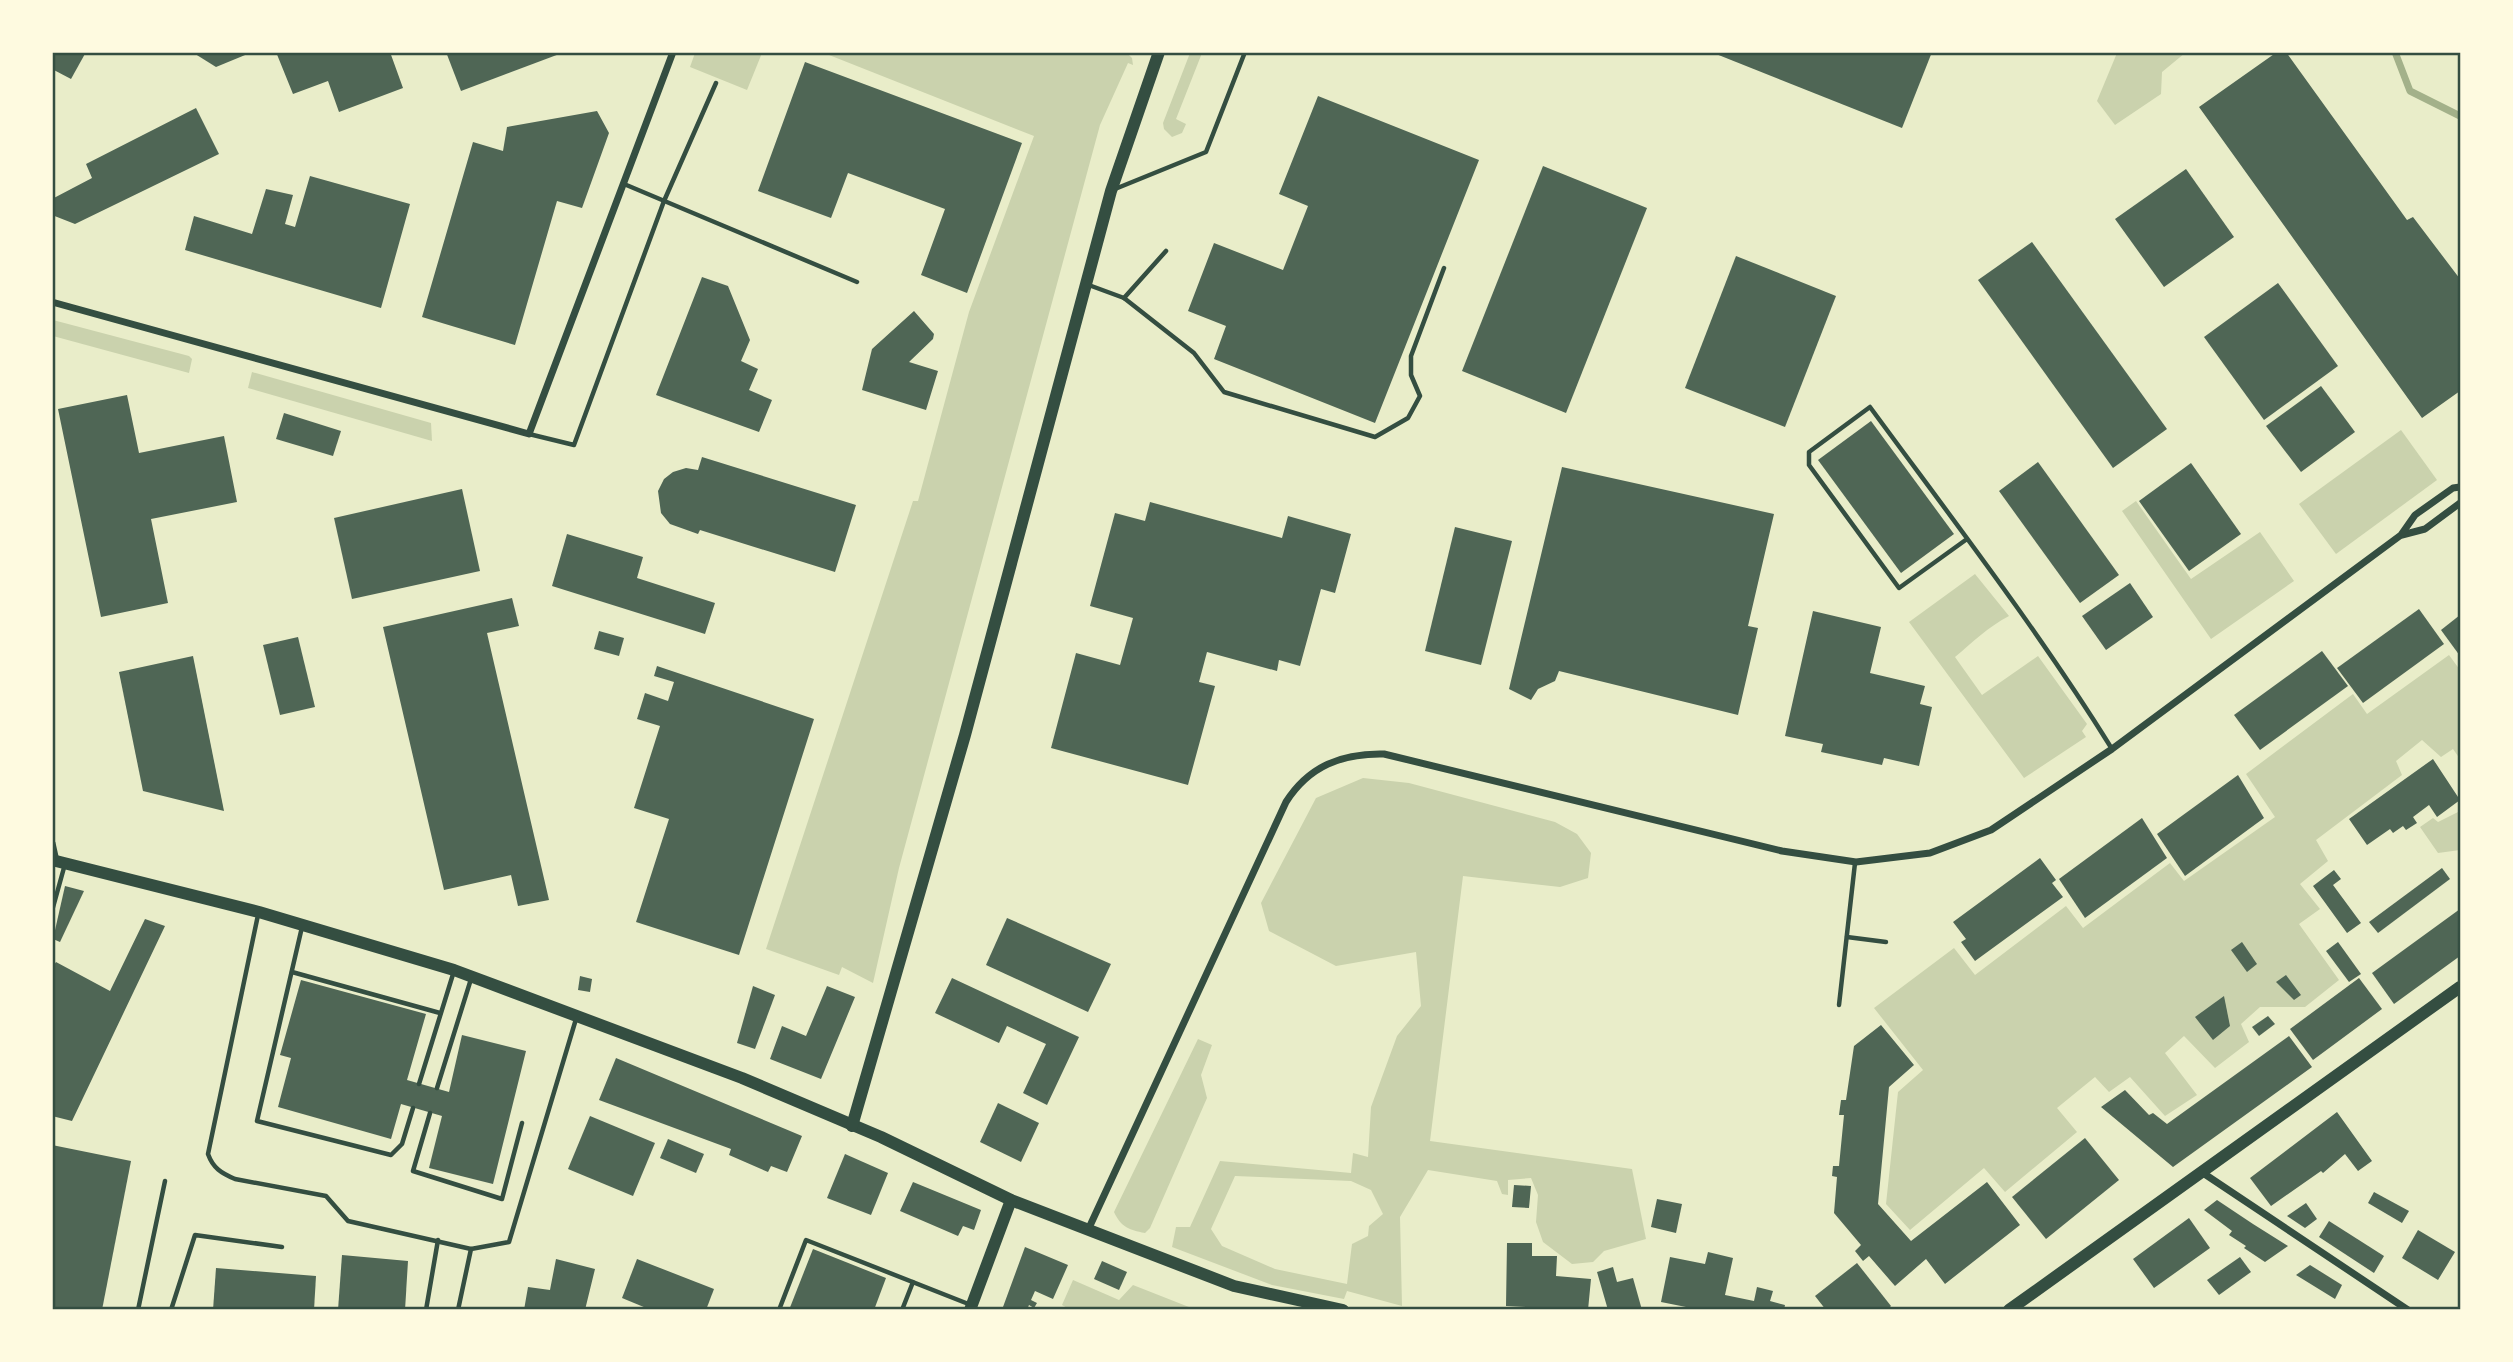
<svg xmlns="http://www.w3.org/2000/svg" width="2513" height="1362" font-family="Rubik,sans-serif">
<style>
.green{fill:#cad2ad;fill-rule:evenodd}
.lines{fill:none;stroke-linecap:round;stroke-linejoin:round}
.stream{stroke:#a3b18a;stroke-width:7}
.building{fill:#4f6655}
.service{stroke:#344e41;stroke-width:4.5}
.minor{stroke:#344e41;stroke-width:7}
.tertiary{stroke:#344e41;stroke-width:12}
.neatline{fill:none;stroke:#344e41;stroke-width:2.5}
</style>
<rect width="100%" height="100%" fill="#e9edc9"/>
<g class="green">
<path d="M695,53V52L762,53L747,90L690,67Z"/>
<path d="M824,53L1126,52L1132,58L1133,65L1128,63L1100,125L899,868L873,983L842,967L839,975L766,949L913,501H918L969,312L1034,136Z"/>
<path d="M1190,53H1202L1176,119L1186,124L1182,133L1172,137L1164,129L1163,123Z"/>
<path d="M2117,53H2185L2162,72L2161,94L2115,125L2097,101Z"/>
<path d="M53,320L189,356L192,359L189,373L53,336Z"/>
<path d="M252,372L431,423L432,441L248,388Z"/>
<path d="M2401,430L2437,480L2336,554L2299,504Z"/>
<path d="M2136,501L2191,579L2260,532L2294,581L2211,639L2122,511Z"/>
<path d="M1975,574L2009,616C1988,627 1973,642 1955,657L1982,695L2038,656L2087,724L2082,731L2086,737L2024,778L1909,622Z"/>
<path d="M2449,655L2460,670V759L2453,749L2441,757L2422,740L2396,761L2402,775L2316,840L2328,861L2300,884L2320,909L2299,924L2339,980L2305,1007H2260L2241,1024L2249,1042L2215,1068L2184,1036L2165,1053L2197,1095L2165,1116L2130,1077L2109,1092L2095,1077L2057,1108L2077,1132L2005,1192L1984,1168L1910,1230L1886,1204L1898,1092L1923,1070L1874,1008L1954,948L1975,975L2066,906L2083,928L2170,863L2184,881L2275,817L2246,774L2353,694L2367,714Z"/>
<path d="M1363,778L1409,783L1555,822L1577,834L1591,853L1588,878L1560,887L1463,876L1430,1141L1632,1169L1646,1239L1604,1251L1593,1262L1572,1264L1543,1242L1536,1222L1538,1195L1531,1178L1508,1180V1195L1502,1194L1497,1181L1428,1170L1400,1217L1402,1306L1347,1291L1344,1299L1272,1285L1172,1247L1176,1227H1190L1220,1161L1351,1173L1353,1153L1368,1157L1371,1107L1397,1036L1421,1006L1416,952L1336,966L1269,931L1261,903L1316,798ZM1235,1176L1351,1181L1371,1190L1383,1214L1369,1226L1368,1236L1352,1244L1347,1284L1275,1269L1222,1246L1211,1229Z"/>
<path d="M2460,811V850L2438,853L2420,827L2433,818L2438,822Z"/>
<path d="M1198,1039L1212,1045L1201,1075L1207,1098L1150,1228L1145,1233C1129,1230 1121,1227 1114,1212Z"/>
<path d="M1073,1280L1119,1300L1133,1285L1194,1309H1069L1062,1305Z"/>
</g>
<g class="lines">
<path class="stream" d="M2395,52L2410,91L2460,116"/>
</g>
<g class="building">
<path d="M52,52H86L71,79L52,69Z"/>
<path d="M192,52H250V53L216,67Z"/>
<path d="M276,52H390L403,88L339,112L328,81L293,94Z"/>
<path d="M446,52H562V53L461,91Z"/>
<path d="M1711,52H1932L1902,128Z"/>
<path d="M2277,52H2286L2407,220L2413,217L2460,279V391L2422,418L2199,107Z"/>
<path d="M805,62L1022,143L967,293L921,275L945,209L848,173L831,218L758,191Z"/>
<path d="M1318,96L1479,160L1375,423L1214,359L1226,326L1188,311L1214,243L1283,270L1308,206L1279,194Z"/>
<path d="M196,108L219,154L75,224L52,215V199L92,178L86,164Z"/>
<path d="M597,111L609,133L582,208L557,201L515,345L422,317L473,142L503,151L507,127Z"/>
<path d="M1543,166L1647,208L1566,413L1462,371Z"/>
<path d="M2186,169L2234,237L2164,287L2115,219Z"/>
<path d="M310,176L410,204L381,308L185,250L194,216L252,234L266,189L293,195L285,224L295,227Z"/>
<path d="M2032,242L2167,429L2113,468L1978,280Z"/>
<path d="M1736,256L1836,296L1785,427L1685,388Z"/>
<path d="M702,277L728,286L750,340L741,361L758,369L749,390L772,400L759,432L656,395Z"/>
<path d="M2278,283L2338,366L2264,420L2204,337Z"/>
<path d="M914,311L934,334L933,339L909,362L938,371L926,410L862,390L872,349Z"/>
<path d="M2321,386L2355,432L2301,472L2266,426Z"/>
<path d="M127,395L139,453L224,436L237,502L151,519L168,603L101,617L58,409Z"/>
<path d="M284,413L341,431L333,456L276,439Z"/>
<path d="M1871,421L1954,534L1901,573L1818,460Z"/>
<path d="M702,457L856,505L835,572L700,530L698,534L670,524L661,513L658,491L664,479L673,472L686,468L698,470Z"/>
<path d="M2038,462L2119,575L2080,603L1999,491Z"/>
<path d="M2191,463L2241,534L2189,571L2139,501Z"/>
<path d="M1562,467L1774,514L1748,626L1758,628L1738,715L1559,671L1555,681L1538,689L1531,700L1509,689Z"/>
<path d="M462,489L480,571L352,599L334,518Z"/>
<path d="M1150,502L1282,538L1288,516L1351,534L1335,593L1321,589L1300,666L1279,660L1277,671L1207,652L1199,682L1215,686L1188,785L1051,748L1076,653L1120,665L1133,618L1090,606L1115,513L1145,521Z"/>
<path d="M1455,527L1512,541L1481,665L1425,651Z"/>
<path d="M567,534L643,557L637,578L715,603L705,634L552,586Z"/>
<path d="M2130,583L2153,617L2106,650L2082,616Z"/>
<path d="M512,598L519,626L487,633L549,900L518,906L511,875L444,890L383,627Z"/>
<path d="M2419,609L2444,644L2363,703L2337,668Z"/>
<path d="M1813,611L1881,627L1870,673L1925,686L1920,704L1932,707L1919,766L1884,758L1882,765L1821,752L1823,744L1785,736Z"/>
<path d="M2460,615V656L2441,630Z"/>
<path d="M599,631L624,638L619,656L594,649Z"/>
<path d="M298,637L315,707L280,715L263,645Z"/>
<path d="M2322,651L2348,686L2260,750L2234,715Z"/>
<path d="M193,656L224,811L143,791L119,672Z"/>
<path d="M657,666L814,719L739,955L636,922L669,819L634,808L660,726L637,719L645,693L668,701L674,682L654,676Z"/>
<path d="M2433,759L2460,800L2437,817L2429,805L2413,817L2417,823L2406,830L2403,826L2393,833L2390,829L2367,845L2349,819Z"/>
<path d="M2238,775L2264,818L2185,876L2157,834Z"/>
<path d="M2142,818L2167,858L2085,918L2059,879Z"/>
<path d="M2040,858L2056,880L2052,883L2063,897L1975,961L1961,942L1966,939L1953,922Z"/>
<path d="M2442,868L2450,879L2378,933L2369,922Z"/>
<path d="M2334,870L2341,879L2333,885L2361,923L2347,933L2313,886Z"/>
<path d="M65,886L84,891L60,942L53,939Z"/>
<path d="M2460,909V956L2394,1004L2372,973Z"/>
<path d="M1007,918L1111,964L1088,1012L986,965Z"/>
<path d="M145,919L165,926L72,1121L52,1116V968L56,962L110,991Z"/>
<path d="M2242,942L2257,964L2247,972L2231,950Z"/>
<path d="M2338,942L2361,974L2349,982L2326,951Z"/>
<path d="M2286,975L2301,995L2294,1000L2276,982Z"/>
<path d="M580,976L592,979L590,992L578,990Z"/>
<path d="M952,978L1079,1037L1047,1105L1023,1093L1046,1044L1007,1026L999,1043L935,1013Z"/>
<path d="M2359,978L2382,1009L2313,1060L2290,1029Z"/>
<path d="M301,980L426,1014L407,1080L449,1092L462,1035L526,1051L493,1184L429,1168L442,1116L401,1104L391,1139L278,1107L291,1058L280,1055Z"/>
<path d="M753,986L775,995L755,1049L737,1043Z"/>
<path d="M827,986L855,997L821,1079L770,1059L782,1026L806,1036Z"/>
<path d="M2224,996L2230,1026L2213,1040L2195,1017Z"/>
<path d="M2268,1016L2275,1024L2259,1036L2252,1027Z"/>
<path d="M1881,1025L1914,1065L1889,1087L1878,1204L1911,1241L1987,1182L2020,1225L1945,1284L1926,1259L1895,1286L1869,1256L1863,1261L1855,1251L1861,1245L1834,1213L1837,1177L1832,1176L1833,1166H1839L1844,1115H1839L1841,1100H1846L1854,1046Z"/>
<path d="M2289,1036L2312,1067L2173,1167L2101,1107L2125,1090L2149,1115L2153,1113L2167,1124Z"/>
<path d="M616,1058L802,1136L787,1172L771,1166L768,1172L729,1155L731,1149L599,1100Z"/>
<path d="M998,1103L1039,1123L1021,1162L980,1142Z"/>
<path d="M2337,1112L2372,1161L2358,1171L2345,1154L2323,1173L2321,1171L2271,1206L2250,1178Z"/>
<path d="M590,1116L655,1143L633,1196L568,1169Z"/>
<path d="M2085,1138L2119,1180L2046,1239L2012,1197Z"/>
<path d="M668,1139L704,1154L696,1173L660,1158Z"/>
<path d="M52,1145L131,1161L102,1310H52Z"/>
<path d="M845,1154L888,1173L871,1215L827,1198Z"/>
<path d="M913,1182L981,1210L974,1230L963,1226L958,1236L900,1211Z"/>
<path d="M1514,1185L1531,1186L1529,1208L1512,1207Z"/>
<path d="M2374,1192L2409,1211L2402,1223L2368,1203Z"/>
<path d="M1657,1199L1682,1204L1676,1233L1651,1227Z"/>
<path d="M2217,1200L2253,1224L2288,1246L2265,1262L2244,1248L2246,1246L2229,1235L2232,1231L2204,1210Z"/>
<path d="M2306,1203L2317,1219L2305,1228L2287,1216Z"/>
<path d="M2189,1218L2210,1248L2154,1288L2133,1259Z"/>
<path d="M2329,1221L2384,1256L2374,1273L2319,1237Z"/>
<path d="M2418,1230L2455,1252L2438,1280L2402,1258Z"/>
<path d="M1507,1243H1532V1256H1557L1556,1276L1591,1279L1588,1310L1506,1306Z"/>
<path d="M1025,1247L1068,1265L1053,1299L1035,1291L1031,1300L1037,1303L1034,1308L1029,1305L1027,1310H1011L1003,1307Z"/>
<path d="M813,1249L886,1278L874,1310H789Z"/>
<path d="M1708,1252L1733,1258L1725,1295L1754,1301L1757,1287L1773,1291L1770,1301L1785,1305L1784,1310H1701L1661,1302L1670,1257L1705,1264Z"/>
<path d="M342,1255L408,1261L405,1310H338Z"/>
<path d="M2240,1257L2251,1272L2219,1295L2207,1280Z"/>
<path d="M556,1259L595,1269L585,1310H524L528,1287L550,1290Z"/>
<path d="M637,1259L714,1289L706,1310H651L622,1298Z"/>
<path d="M1102,1261L1127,1272L1119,1290L1094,1279Z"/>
<path d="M1857,1263L1891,1306L1887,1310H1826L1815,1296Z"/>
<path d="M2310,1265L2342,1285L2335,1299L2296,1275Z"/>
<path d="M1613,1267L1617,1282L1633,1278L1642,1310H1608L1597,1272Z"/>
<path d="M216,1268L316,1276L314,1310H213Z"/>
</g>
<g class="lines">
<g class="service">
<path d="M624,184L857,282"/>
<path d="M1115,189L1206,152L1245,52"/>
<path d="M1086,284L1124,298L1194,353L1224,392L1375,437L1408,418L1420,396L1411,375V356L1444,268"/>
<path d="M1124,298L1166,251"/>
<path d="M529,434L574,445L664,201L716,83"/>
<path d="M1967,539L1899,588L1809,465V452L1870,407C1953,520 2038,630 2112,749"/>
<path d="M52,911L65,864"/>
<path d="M258,915L208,1154C213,1168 221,1173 235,1179L326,1196L348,1221L471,1249L509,1242L576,1019"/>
<path d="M302,927L257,1121L391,1155L402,1144L413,1108"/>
<path d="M1847,937L1886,942"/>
<path d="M292,972L440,1013"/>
<path d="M1839,1005L1855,863"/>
<path d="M419,1084L454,971"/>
<path d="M437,1088L471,979"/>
<path d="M430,1113L413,1171L502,1199L522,1123"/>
<path d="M138,1310L165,1181"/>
<path d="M171,1310L195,1235L282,1247"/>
<path d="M426,1310L438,1240"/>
<path d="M458,1310L471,1249"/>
<path d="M779,1310L806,1240L971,1305"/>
<path d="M902,1310L913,1282"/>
</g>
<g class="minor">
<path d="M52,302L529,434L673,52"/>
<path d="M2402,535L2425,529L2460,503"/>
<path d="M52,843L56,861"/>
<path d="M2203,1173L2408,1310"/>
<path d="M1088,1230L1286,802C1309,766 1342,753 1384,754L1782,851L1856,862L1930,853L1991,830L2009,818L2112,749L2401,535L2415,515L2453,488L2460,487"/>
</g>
<g class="tertiary">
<path d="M52,860L259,912L454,970L742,1078L881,1137L1011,1200L1234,1286L1343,1310"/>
<path d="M852,1126L965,735L1111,191L1159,52"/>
<path d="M970,1310L1011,1200"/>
<path d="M2009,1310L2460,987"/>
</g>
</g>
<rect width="2513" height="1362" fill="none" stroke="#fefae0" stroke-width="108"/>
<rect x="54" y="54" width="2405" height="1254" class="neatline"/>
</svg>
